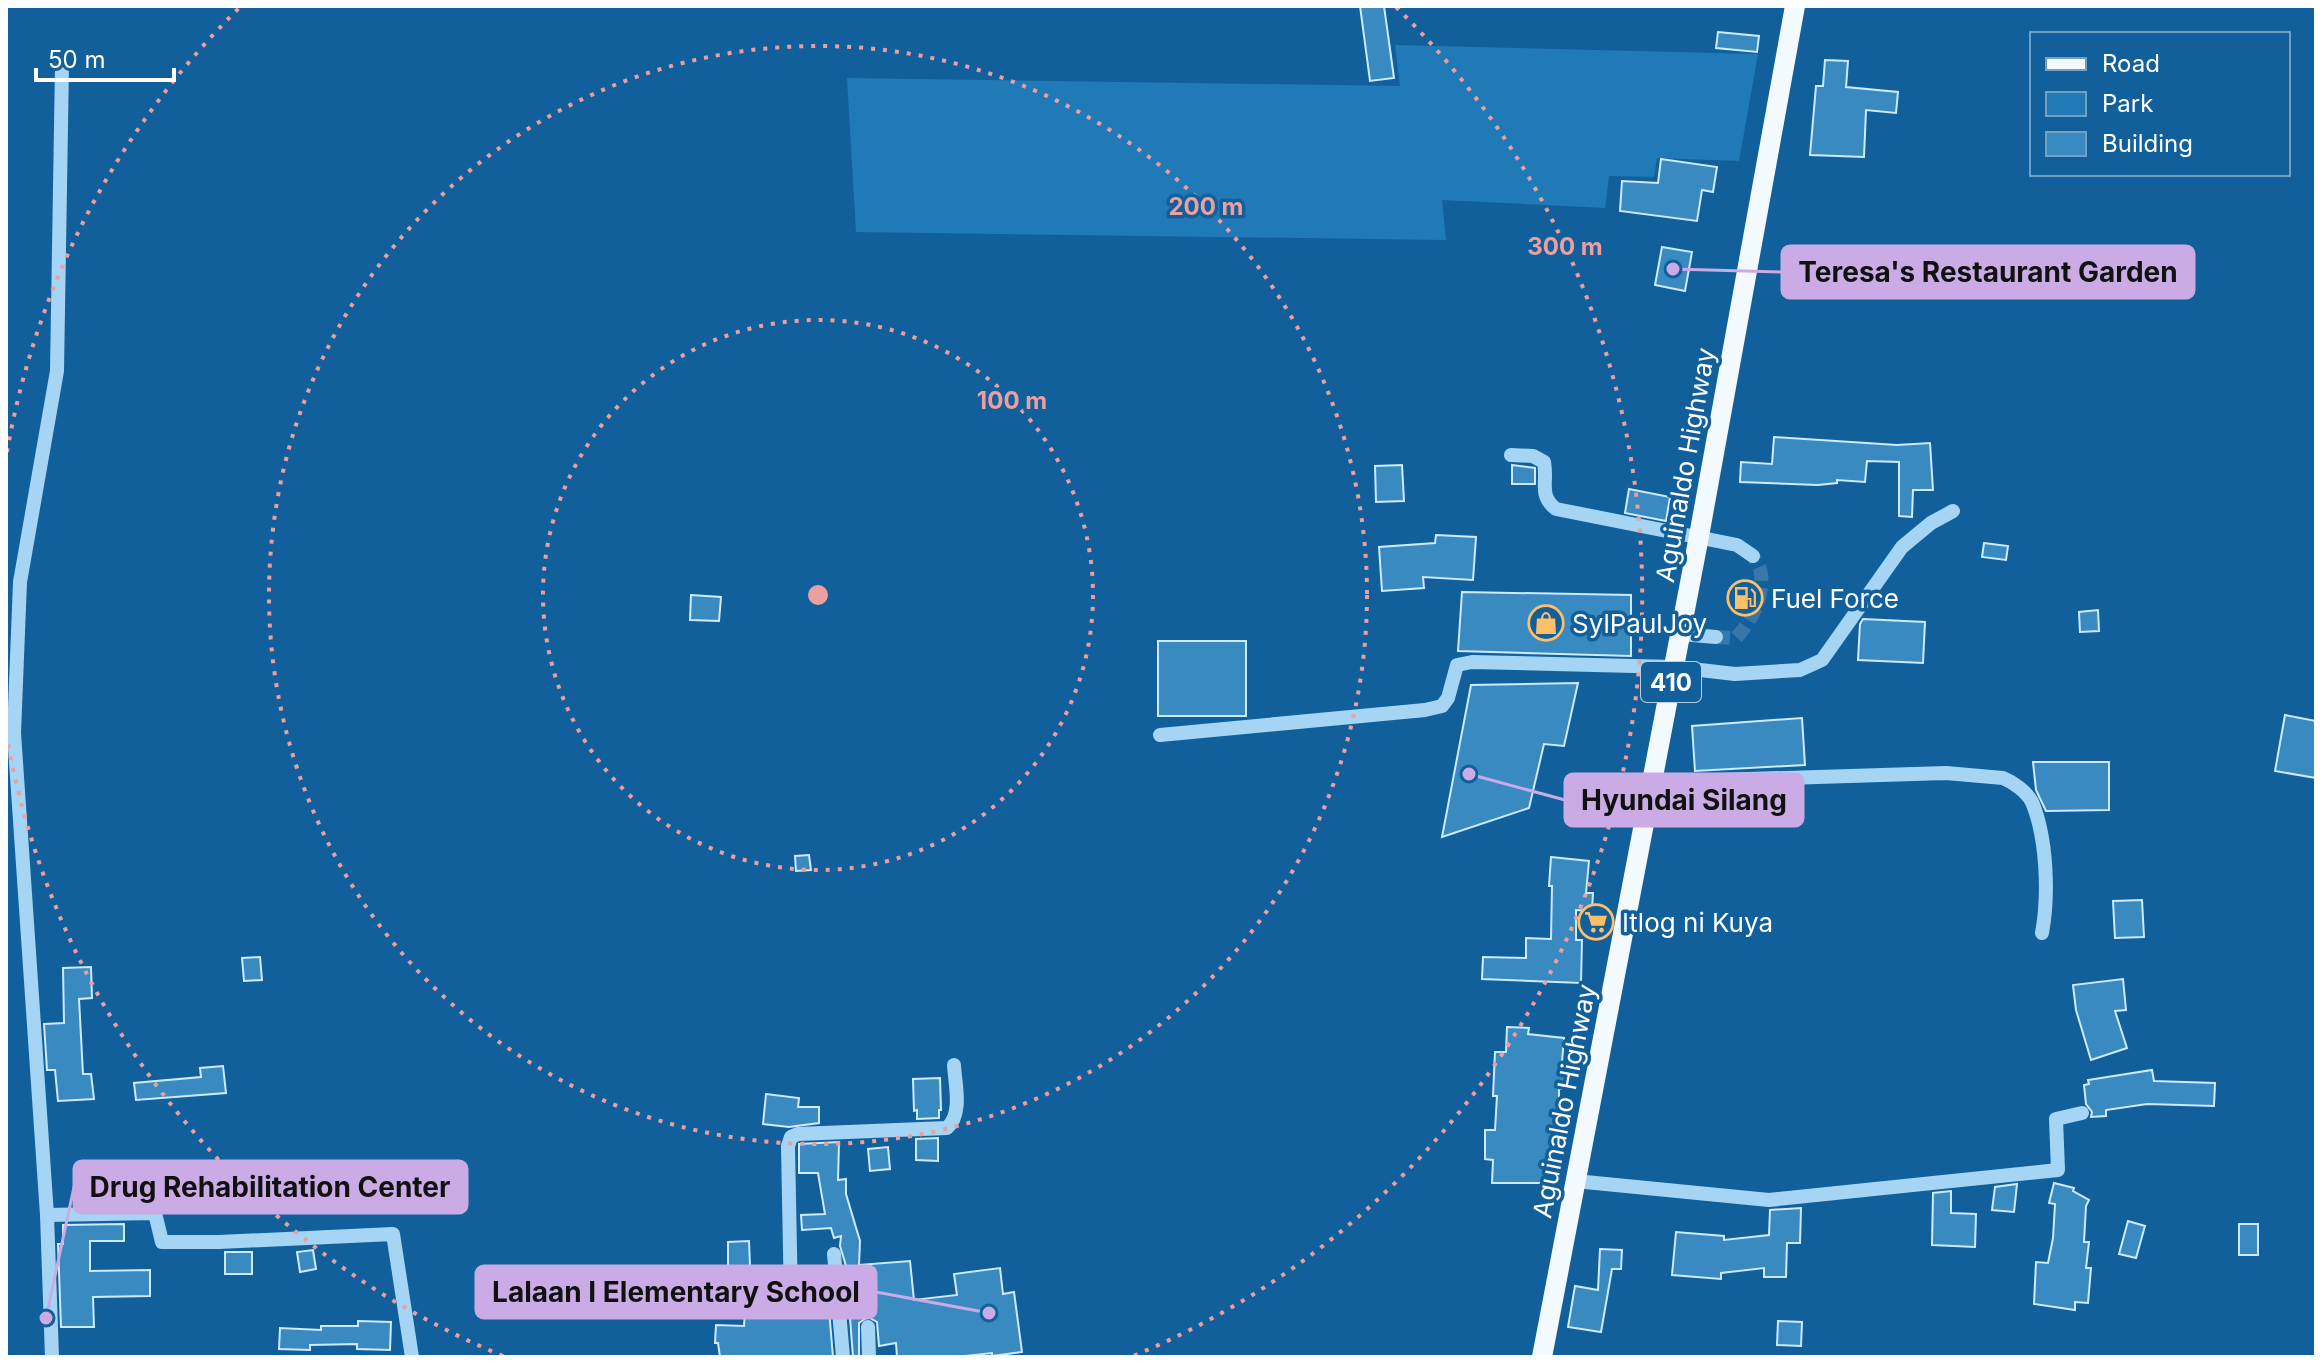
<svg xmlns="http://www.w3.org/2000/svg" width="2322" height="1363" font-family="Inter,sans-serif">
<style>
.green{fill:#207ab8}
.building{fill:#3a8ac2;stroke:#cdeafe;stroke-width:2}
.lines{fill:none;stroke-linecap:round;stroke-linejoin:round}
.minor-tunnel{stroke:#3678aa;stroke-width:14;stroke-dasharray:14 7;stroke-linecap:butt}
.minor{stroke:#a5d4f4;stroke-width:14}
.major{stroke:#f2f9ff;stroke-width:20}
.ring{fill:none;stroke:#ed9e9e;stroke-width:4;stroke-dasharray:4 8}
.labels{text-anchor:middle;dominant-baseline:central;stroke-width:7;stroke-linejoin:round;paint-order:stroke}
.shield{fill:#12609b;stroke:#b8cfe1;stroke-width:2}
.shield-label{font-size:24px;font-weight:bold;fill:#fff}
.street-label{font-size:26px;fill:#fff;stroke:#12609b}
.poi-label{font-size:26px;fill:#fff;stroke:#12609b;text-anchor:start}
.centre{fill:#ed9e9e;stroke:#12609b;stroke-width:4}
.ring-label{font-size:24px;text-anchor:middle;font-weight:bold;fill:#ed9e9e;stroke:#12609b;stroke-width:7;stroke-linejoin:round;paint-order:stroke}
.leader{fill:none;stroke:#caabe5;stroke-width:3}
.callout-dot{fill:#caabe5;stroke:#12609b;stroke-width:3}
.callout{fill:#caabe5;stroke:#caabe5;stroke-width:3}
.callout-label{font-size:28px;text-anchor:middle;font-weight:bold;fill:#111}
</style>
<rect width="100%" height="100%" fill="#12609b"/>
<path class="green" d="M1395,45L1758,54L1739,161L1657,158L1654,177L1609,176L1605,208L1442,200L1446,240L856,232L847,78L1400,86Z"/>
<g class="building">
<path d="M1360,6H1384L1394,78L1370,81Z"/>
<path d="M1718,32L1759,36L1757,52L1716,48Z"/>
<path d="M1825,60L1848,61L1846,87L1898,92L1896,113L1866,110L1864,157L1810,155L1816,86H1823Z"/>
<path d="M1661,159L1717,167L1713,192L1702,190L1697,221L1620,211L1622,181L1658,183Z"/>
<path d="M1662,247L1692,252L1685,291L1655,285Z"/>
<path d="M1774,437L1897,445L1930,443L1933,490H1913L1912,517L1899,516V462L1867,461L1865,482L1837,480V483L1818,485L1740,482L1741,462L1772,464Z"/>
<path d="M1402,465L1404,501L1376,502L1375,466Z"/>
<path d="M1512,465L1535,468V484H1512Z"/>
<path d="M1629,489L1670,497L1666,521L1625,513Z"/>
<path d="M1436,535L1476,537L1473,580L1423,577L1424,588L1382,591L1379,547L1435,543Z"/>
<path d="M1984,543L2008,546L2006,560L1982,557Z"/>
<path d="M1462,592L1631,595V656L1458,651Z"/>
<path d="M691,595L721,597L719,621L690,620Z"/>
<path d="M2098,610L2099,631L2080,632L2079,612Z"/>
<path d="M1863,619L1925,622L1923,663L1858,660L1860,624Z"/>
<rect x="1158" y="641" width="88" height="75"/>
<path d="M1578,683L1564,746L1544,744L1529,808L1442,837L1471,685Z"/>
<path d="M2285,715L2316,721V778L2275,771Z"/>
<path d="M1802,718L1805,765L1695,771L1692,726Z"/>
<path d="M2033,762H2109V810L2046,811L2036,790Z"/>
<path d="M809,855L811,870L796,871L795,856Z"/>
<path d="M1551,857L1589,861L1586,893H1593L1592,911L1576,910V940H1582L1581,983L1482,979L1483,957L1526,958V938L1551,939L1552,886H1549Z"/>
<path d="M2142,900L2144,937L2115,938L2113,901Z"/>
<path d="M260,957L262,980L244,981L242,958Z"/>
<path d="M91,967L92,998L79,999L83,1074H91L94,1099L58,1101L55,1070H47L44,1024L64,1023L63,968Z"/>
<path d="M2123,979L2126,1010L2115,1011L2127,1048L2091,1060L2076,1010L2073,985Z"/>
<path d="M1507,1027L1529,1028L1528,1034L1564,1038L1561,1074H1567V1089H1559V1113H1555L1551,1183H1492L1493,1160L1485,1159V1130H1495L1497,1096H1493L1495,1052H1506Z"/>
<path d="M223,1066L226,1093L136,1100L134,1083L201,1077L200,1068Z"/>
<path d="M2152,1070L2154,1081L2215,1083L2214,1106L2147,1104L2106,1110V1116L2091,1117L2092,1112L2086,1104L2084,1085L2089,1084L2088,1080Z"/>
<path d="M940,1078L941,1110H939V1118L917,1119V1110L914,1111L913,1079Z"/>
<path d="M766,1094L799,1098L798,1107H819V1123L789,1127L763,1124Z"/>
<path d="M938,1138V1161L916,1160V1139Z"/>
<path d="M839,1142L838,1180L846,1179V1194L860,1241L859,1265L910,1261L914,1300L957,1295L954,1274L1000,1268L1003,1294L1014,1292L1022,1352L992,1356V1353L956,1357H897L896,1343L879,1346L877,1322L868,1317L859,1323V1357H853L846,1266L840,1246L841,1236L834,1238L831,1228L802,1230L801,1215L825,1214L818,1173H799V1144Z"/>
<path d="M888,1147L890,1169L870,1171L868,1149Z"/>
<path d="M2054,1183L2074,1188L2073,1191L2089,1200L2086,1206L2084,1242H2089L2086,1268H2091L2088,1303L2075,1302V1310L2034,1304L2036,1262L2048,1263L2053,1238L2055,1204L2049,1203Z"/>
<path d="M2017,1184L2014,1212L1992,1210L1995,1187Z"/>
<path d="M1951,1191V1213L1976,1214L1975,1247L1932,1245L1933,1193Z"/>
<path d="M1801,1208L1800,1243H1787L1786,1277H1764V1268L1721,1273V1279L1672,1275L1676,1232L1724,1236V1240L1769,1235L1770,1210Z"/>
<path d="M2128,1221L2145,1226L2136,1258L2119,1254Z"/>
<path d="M124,1224V1241H90V1271L150,1270V1296L93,1297L94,1327H61L58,1244H63V1225Z"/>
<rect x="2239" y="1224" width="19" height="31"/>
<path d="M749,1241L750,1266H728V1242Z"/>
<path d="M1600,1249L1622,1250L1621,1269H1612L1601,1332L1568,1327L1575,1286L1598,1290Z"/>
<path d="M313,1250L316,1269L300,1272L297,1252Z"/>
<rect x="225" y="1252" width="27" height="22"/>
<path d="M829,1310L833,1357H720L718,1343H715L716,1325L744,1326L745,1312Z"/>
<path d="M358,1321L391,1322L390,1350L357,1349V1344L310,1345V1350L279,1349L280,1328L321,1330V1326H358Z"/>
<path d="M1778,1321L1802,1322L1801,1346L1777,1345Z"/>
</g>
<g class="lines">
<path class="minor-tunnel" d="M1716,637L1736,638C1751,622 1764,597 1761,574C1761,568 1756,561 1753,556"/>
<g class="minor">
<path d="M1511,455L1533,456L1544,462C1548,482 1538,495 1556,509L1737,545L1753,556"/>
<path d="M1680,634L1716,637"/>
<path d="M1160,735L1425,710L1442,706L1448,698L1457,665L1472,662L1674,667L1735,674L1800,670L1822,660L1902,547L1931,523L1953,511"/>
<path d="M1652,782L1946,773L2003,778C2013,782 2027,792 2032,802C2047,838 2049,895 2042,933"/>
<path d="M1575,1181L1769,1200L2058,1170L2056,1119L2082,1113"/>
<path d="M47,1215L155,1213L162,1242H219L393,1234L412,1357"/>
<path d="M834,1254L843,1357"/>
<path d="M728,1302L838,1300"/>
<path d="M791,1302L788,1146L791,1137L798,1134L947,1128C963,1114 955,1084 954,1065"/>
<path d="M868,1327L869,1357"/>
<path d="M52,1357L47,1215L14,733L20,582L57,371L62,65"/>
</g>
<path class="major" d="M1542,1357L1699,536L1795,6"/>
</g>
<g class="ring">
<circle cx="818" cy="595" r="275"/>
<circle cx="818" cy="595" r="549"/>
<path d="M503 1356A824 824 0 0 1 7 738M7 452A824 824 0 0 1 240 7M1396 7A824 824 0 0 1 1133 1356"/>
</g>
<defs>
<symbol id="fuel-ring" viewBox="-11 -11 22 22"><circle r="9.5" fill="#12609b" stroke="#ffbe68" stroke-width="1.5"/><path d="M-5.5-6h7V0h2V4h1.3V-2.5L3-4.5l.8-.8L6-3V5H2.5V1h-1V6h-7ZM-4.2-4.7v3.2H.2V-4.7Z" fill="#ffbe68"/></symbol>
<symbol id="shop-ring" viewBox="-11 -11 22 22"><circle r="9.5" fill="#12609b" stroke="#ffbe68" stroke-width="1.5"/><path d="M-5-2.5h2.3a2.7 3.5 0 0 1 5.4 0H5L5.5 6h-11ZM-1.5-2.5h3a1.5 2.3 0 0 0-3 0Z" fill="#ffbe68"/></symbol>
<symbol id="supermarket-ring" viewBox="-11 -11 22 22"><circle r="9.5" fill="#12609b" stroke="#ffbe68" stroke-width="1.5"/><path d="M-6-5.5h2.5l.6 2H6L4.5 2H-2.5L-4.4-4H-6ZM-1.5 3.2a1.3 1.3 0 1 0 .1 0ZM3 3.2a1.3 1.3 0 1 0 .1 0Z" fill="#ffbe68"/></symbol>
</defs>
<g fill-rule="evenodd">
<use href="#fuel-ring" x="1725" y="578" width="40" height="40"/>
<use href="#shop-ring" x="1526" y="603" width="40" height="40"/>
<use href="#supermarket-ring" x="1576" y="902" width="40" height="40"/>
</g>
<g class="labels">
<rect class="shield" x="1641" y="662" width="60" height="40" rx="6"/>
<g class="shield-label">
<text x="1671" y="682">410</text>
</g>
<g class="street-label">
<text transform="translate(1685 465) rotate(-80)">Aguinaldo Highway</text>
<text transform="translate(1564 1101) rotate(-79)">Aguinaldo Highway</text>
</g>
<g class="poi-label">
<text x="1771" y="598">Fuel Force</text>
<text x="1572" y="623">SylPaulJoy</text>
<text x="1622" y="922">Itlog ni Kuya</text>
</g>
</g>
<circle cx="818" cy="595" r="12" class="centre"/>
<g class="ring-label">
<text x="1206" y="215">200 m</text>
<text x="1565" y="255">300 m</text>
<text x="1012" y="409">100 m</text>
</g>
<path class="leader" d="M1673 269L1782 272M1469 774L1565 800M46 1318L74 1187M989 1313L876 1292"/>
<g class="callout-dot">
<circle cx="1673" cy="269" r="8"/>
<circle cx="1469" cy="774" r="8"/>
<circle cx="46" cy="1318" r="8"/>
<circle cx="989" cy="1313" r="8"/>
</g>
<g class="callout">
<rect x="1782" y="246" width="412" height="52" rx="8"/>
<rect x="1565" y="774" width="238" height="52" rx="8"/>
<rect x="74" y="1161" width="393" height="52" rx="8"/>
<rect x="476" y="1266" width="400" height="52" rx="8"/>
</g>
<g class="callout-label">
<text x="1988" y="282">Teresa's Restaurant Garden</text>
<text x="1684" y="810">Hyundai Silang</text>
<text x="270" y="1197">Drug Rehabilitation Center</text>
<text x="676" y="1302">Lalaan I Elementary School</text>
</g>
<rect width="2322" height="1363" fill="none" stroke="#ffffff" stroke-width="16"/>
<rect x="2030" y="32" width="260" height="144" fill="#12609b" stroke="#71a0c3" stroke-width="2"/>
<rect x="2046" y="58" width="40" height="12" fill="#f2f9ff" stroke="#71a0c3" stroke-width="2"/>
<text x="2102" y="72" font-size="24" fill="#ffffff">Road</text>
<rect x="2046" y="92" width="40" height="24" fill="#207ab8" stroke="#71a0c3" stroke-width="2"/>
<text x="2102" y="112" font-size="24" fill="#ffffff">Park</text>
<rect x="2046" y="132" width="40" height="24" fill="#3a8ac2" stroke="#71a0c3" stroke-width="2"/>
<text x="2102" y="152" font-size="24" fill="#ffffff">Building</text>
<path d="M36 68v12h138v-12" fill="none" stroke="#ffffff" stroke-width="4"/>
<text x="48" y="68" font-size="24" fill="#ffffff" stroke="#12609b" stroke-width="6" paint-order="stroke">50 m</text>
</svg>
